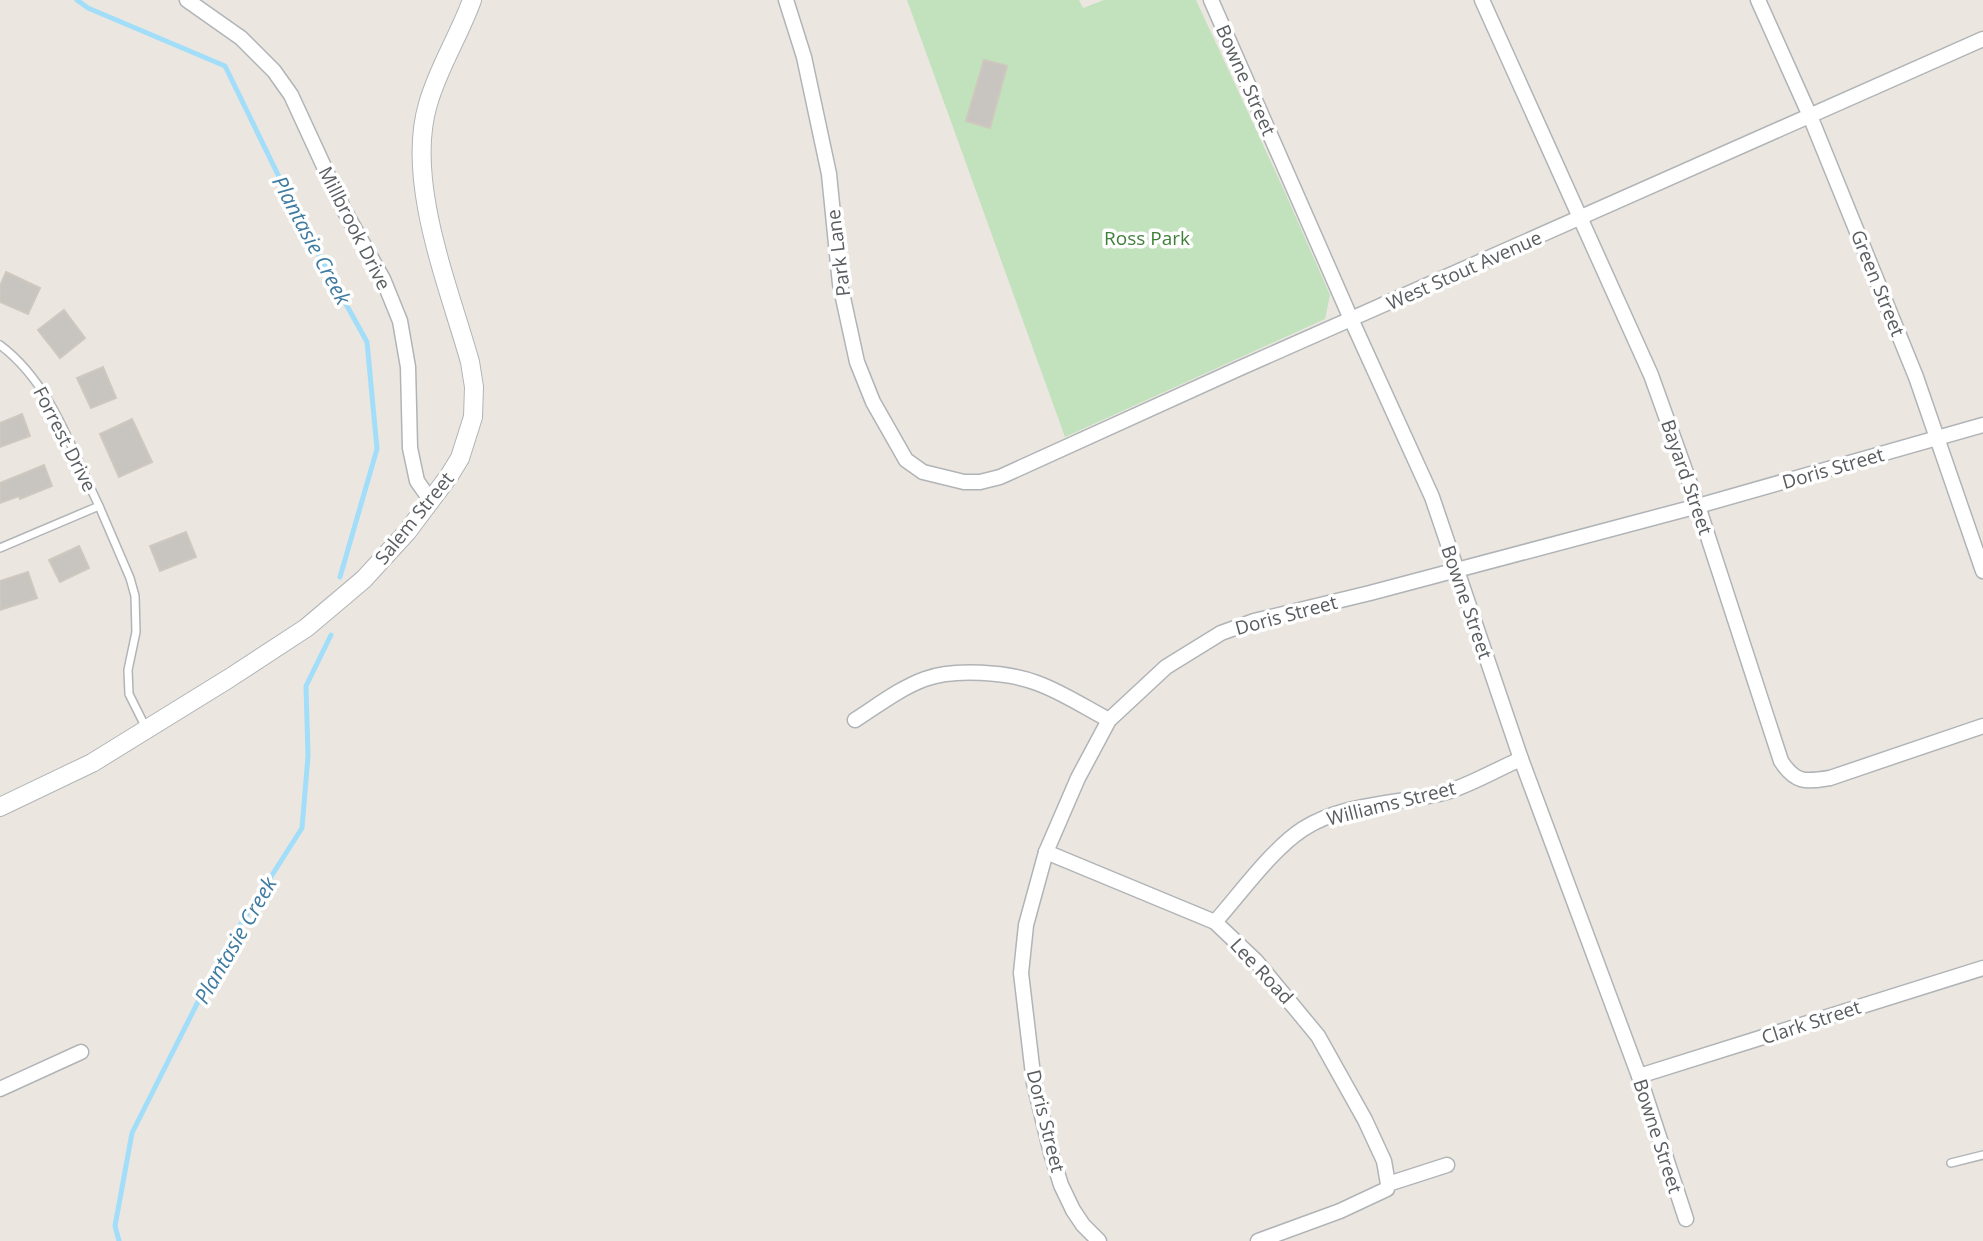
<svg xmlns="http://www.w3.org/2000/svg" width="1983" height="1241" font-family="'Open Sans',sans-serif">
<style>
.green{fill:#c2e1bd}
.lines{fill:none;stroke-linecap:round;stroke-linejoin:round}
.stream{stroke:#a2def9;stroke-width:5}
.building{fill:#c8c4bf;stroke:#cfc8bf;stroke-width:2}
.service-casing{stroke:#b1b4b7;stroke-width:10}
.minor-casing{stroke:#b1b4b7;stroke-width:17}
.tertiary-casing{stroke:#b1b4b7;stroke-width:20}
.service{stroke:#fff;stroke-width:7}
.minor{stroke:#fff;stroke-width:14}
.tertiary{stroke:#fff;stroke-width:18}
.labels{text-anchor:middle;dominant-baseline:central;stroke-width:7;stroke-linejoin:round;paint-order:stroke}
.street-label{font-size:19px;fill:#595d60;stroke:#fff}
.park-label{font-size:19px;fill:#3f7f39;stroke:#fff}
.water-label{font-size:21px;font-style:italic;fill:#3f7ba1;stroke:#fff}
</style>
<rect width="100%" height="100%" fill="#ebe7e0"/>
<path class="green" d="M907,0H1079L1083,8L1104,0H1196L1283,188L1330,295L1325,319L1065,437Z"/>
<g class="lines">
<g class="stream">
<path d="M77,0L88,8L225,66L304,228L367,342L377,449L340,577"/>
<path d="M119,1241L115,1226L132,1133L223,952L302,828L308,756L306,686L331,635"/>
</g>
</g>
<g class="building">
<path d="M984,60L1007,66L990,128L966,121Z"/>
<path d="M6,272L40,288L28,314L0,302V286Z"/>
<path d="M64,310L85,338L60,358L38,330Z"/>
<path d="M103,367L116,398L91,408L77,378Z"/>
<path d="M22,414L30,436L0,447V423Z"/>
<path d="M132,419L152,462L119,477L100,434Z"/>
<path d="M44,465L52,486L20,499L19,496L0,503V483Z"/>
<path d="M186,532L196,557L160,571L150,546Z"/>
<path d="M79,546L89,568L60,582L49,560Z"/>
<path d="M28,572L37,598L0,610V581Z"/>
</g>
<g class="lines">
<defs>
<g id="service">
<path d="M0,345C51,383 72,450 99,506L0,548"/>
<path d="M99,506L130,578L135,596L136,632L128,670L129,694L146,728"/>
<path d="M1951,1163L1983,1155"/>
</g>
<g id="minor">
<path d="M187,0L241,38L274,71L291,95L344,210L383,279L400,321L408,367L410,448L417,481L431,501"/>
<path d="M786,0L804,57L829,174L840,284L857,362L873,402L906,460L923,472L964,482H980L1000,477L1238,369L1983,39"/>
<path d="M1211,0L1351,319L1432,497L1521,759L1639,1076L1686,1219"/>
<path d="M1482,0L1651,375L1698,506L1781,761C1795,783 1805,782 1830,778L1983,726"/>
<path d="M1758,0L1810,116L1916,377L1983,571"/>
<path d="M855,720C877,706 900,688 925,679C954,668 1008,672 1037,683C1062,692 1086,708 1109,720"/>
<path d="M1046,852L1215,922L1256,961L1318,1036L1365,1120L1384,1161L1388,1184"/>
<path d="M1215,922C1240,894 1272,849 1303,829C1344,803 1396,804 1443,793C1467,787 1497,769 1521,759"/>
<path d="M1639,1076L1983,968"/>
<path d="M0,1089L81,1052"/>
<path d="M1099,1241L1083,1225L1073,1210L1061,1185L1051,1153L1034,1083L1021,973L1026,925L1046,852L1078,778L1109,720L1166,667L1221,633L1254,621L1370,593L1698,506L1983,425"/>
<path d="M1258,1241L1340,1211L1387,1189L1388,1184L1447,1165"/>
</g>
<path id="tertiary" d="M0,807L92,763L228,679L306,628L364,579L407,532L449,476L460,458L473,417L474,387L470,362C449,287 405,181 428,104C438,68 459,36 472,0"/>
</defs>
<use href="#service" class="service-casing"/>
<use href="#minor" class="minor-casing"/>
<use href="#tertiary" class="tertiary-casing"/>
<use href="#service" class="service"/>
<use href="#minor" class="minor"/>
<use href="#tertiary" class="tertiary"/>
</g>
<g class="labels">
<g class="street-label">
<text transform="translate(1246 80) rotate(66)">Bowne Street</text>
<text transform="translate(355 228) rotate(63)">Millbrook Drive</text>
<text transform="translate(838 253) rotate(-97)">Park Lane</text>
<text transform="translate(1464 270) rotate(-24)">West Stout Avenue</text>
<text transform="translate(1878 283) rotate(68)">Green Street</text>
<text transform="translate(65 439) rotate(63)">Forrest Drive</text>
<text transform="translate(1833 468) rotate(-16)">Doris Street</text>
<text transform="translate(1687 477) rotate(71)">Bayard Street</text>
<text transform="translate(414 518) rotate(-51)">Salem Street</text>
<text transform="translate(1467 602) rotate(71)">Bowne Street</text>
<text transform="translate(1286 615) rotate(-15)">Doris Street</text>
<text transform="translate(1391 803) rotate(-14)">Williams Street</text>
<text transform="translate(1262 971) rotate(47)">Lee Road</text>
<text transform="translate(1811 1022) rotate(-18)">Clark Street</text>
<text transform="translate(1046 1121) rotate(76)">Doris Street</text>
<text transform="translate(1658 1136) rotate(72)">Bowne Street</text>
</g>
<g class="park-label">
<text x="1147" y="238">Ross Park</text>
</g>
<g class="water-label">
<text transform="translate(312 240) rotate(62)">Plantasie Creek</text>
<text transform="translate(235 940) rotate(-60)">Plantasie Creek</text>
</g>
</g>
</svg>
